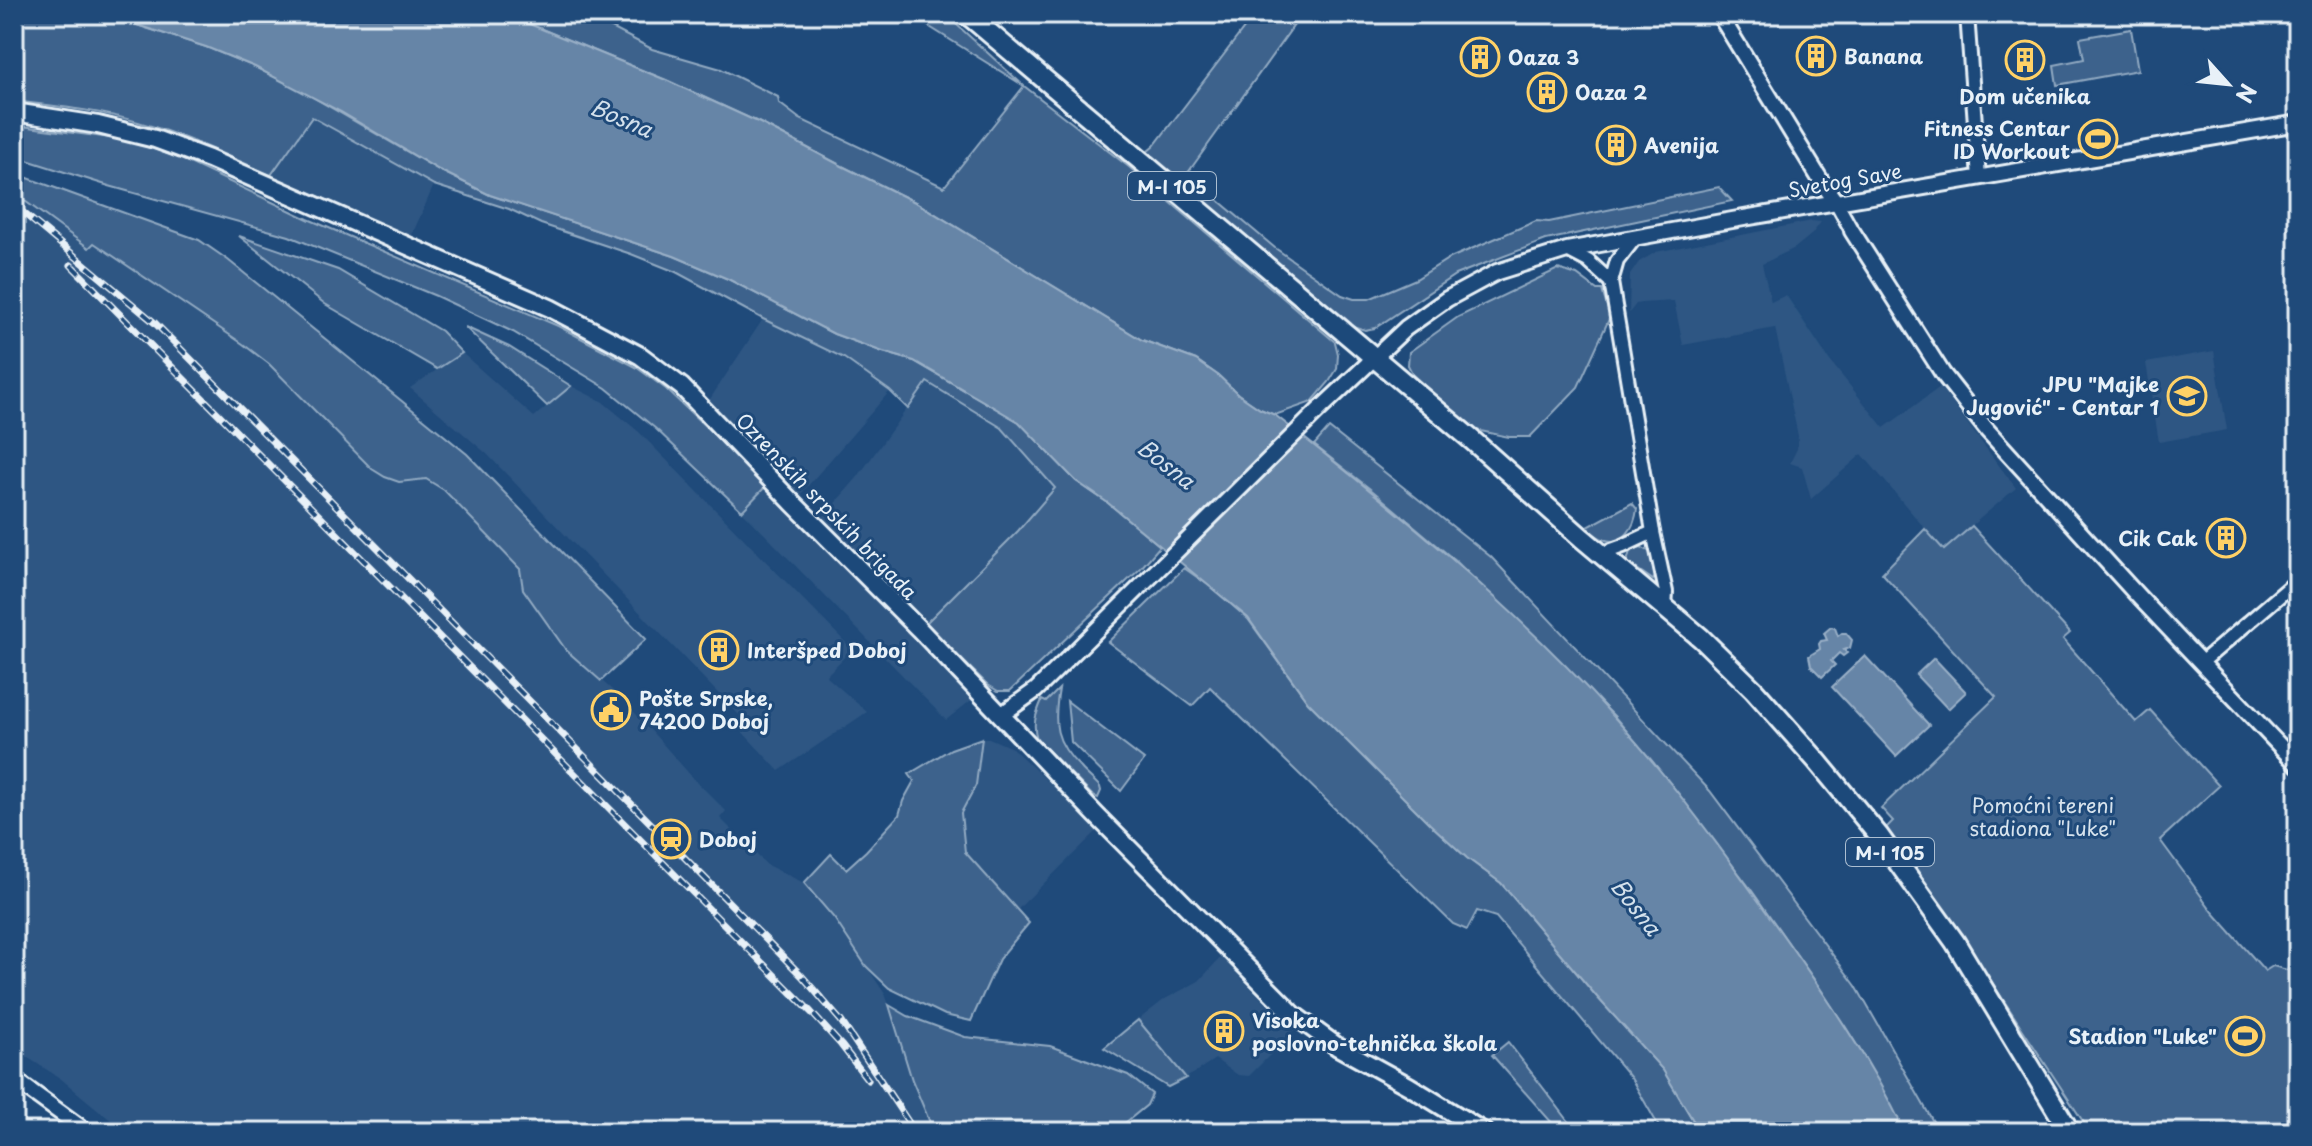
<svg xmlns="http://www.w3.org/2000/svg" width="2312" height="1146" font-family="'Playpen Sans',sans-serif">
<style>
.built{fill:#2e5683}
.green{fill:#3c628c;stroke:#92aac2;stroke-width:2}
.water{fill:#6685a7;stroke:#9ab0c7;stroke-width:2}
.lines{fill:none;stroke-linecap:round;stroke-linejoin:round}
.minor-casing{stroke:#e8f1f8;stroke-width:18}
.tertiary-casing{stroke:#e8f1f8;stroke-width:20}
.secondary-casing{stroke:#e8f1f8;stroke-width:22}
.primary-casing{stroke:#e8f1f8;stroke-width:24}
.minor{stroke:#1f4a7a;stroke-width:12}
.tertiary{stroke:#1f4a7a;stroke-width:14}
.secondary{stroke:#1f4a7a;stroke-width:16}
.primary{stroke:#1f4a7a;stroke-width:18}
.rail-casing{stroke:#e8f1f8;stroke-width:7}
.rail{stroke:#1f4a7a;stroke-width:4;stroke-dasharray:12;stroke-linecap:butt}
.labels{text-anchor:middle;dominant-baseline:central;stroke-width:6;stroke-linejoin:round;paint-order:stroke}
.shield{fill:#1f4a7a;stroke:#acbfd2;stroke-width:2}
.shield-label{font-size:18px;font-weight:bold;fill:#e8f1f8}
.poi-label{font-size:20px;font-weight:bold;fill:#e8f1f8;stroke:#1f4a7a;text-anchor:start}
.street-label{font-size:20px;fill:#e8f1f8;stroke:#1f4a7a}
.park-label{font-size:20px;fill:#d7e3ed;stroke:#1f4a7a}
.water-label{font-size:22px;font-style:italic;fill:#d4e1ec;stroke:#1f4a7a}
</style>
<rect width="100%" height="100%" fill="#1f4a7a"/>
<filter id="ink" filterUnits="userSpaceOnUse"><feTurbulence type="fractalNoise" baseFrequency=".0125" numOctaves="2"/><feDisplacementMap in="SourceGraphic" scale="16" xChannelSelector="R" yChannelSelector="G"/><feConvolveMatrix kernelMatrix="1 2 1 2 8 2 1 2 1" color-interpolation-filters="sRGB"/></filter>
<g filter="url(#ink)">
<g class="built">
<path d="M312,116L434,185L411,237L271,175Z"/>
<path d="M14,193L89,247L93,243L243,344L426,479L444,490L520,569L523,589L566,650L610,688L638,716L693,778L726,811L720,818L767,865L804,883L834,918L885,994L896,1023L912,1080L934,1132H125L60,1078L14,1049Z"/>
<path d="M1812,221L1821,222L1812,234L1795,248L1762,264L1771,302L1786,295L1830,361L1884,428L1940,387L2016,488L1943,550L1862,454L1811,499L1802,467L1790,463L1797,449L1798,436L1775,328L1683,345L1674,301L1641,303L1636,304L1629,313L1630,275L1639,262L1656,252Z"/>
<path d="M763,319L844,358L890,391L800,495L775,465L708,402Z"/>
<path d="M2214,351L2227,430L2159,442L2146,363Z"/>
<path d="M462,353L534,417L571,386L603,402L639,432L852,649L826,676L867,712L779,771L734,723L741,717L487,454L410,388Z"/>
<path d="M926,382L1003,428L1055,487L1018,531L925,624L823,517L857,478Z"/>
<path d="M767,485L974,698L946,720L742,511Z"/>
<path d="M982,738H989L1012,748L1099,829L1018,909L965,852L961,813L976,785Z"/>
<path d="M1221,957L1293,1032L1249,1076L1238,1075L1215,1059L1186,1078L1138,1020L1165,999L1199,981Z"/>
</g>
<g class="green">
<path d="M14,14H102L206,47L255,67L297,88L439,170L490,195L674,256L728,279L834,334L883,352L914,361L1019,422L1076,481L1108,503L1160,546L1141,568L1010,691H998L988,685L925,624L1018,531L1055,488L1002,428L927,382L908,409L890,391L844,358L763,319L676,272L631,254L541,224L509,209L434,185L312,117L271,175C227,156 184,135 138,122C98,110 55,106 14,101Z"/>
<path d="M505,14H585L652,49L721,69L778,97L779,103L800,119L944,187L1024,86L925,24L917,14H945L1024,86L1129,167L1335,342L1338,354L1337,369L1329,382L1312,402L1275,415L1260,409L1238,394L1219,376L1196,360L1142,340L917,203L840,165L760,123L666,80Z"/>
<path d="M1255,14H1302L1187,174L1275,248L1342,295L1354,299H1369L1416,279L1448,259L1536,221L1549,222L1719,187L1732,201L1546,240L1455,275L1375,328L1365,330L1353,326L1142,156L1154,146Z"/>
<path d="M2131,29L2138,70L2057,85L2054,65L2084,59L2080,38Z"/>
<path d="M14,125L126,140L177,157L308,219L558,326L636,367L666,389L767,485L742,511L656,429L606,388L513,332L436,296L289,236L109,186L14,156Z"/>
<path d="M14,173L199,240L228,260L467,454L646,639L601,681L566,650L523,589L520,569L444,490L426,479L399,482L385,477L372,469L269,364L243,344L94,243L89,248L14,193Z"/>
<path d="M239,236L338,270L441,331L462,353L437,369L325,304Z"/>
<path d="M1558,269L1577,275L1597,290H1602L1610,317L1578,387L1530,437H1509L1471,429L1413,375L1408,365L1409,352L1458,317Z"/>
<path d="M465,327L509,347L571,386L547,406Z"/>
<path d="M1329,428L1491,557L1710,791L1856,986L1939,1132H1905L1860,1050L1820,988L1750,888L1673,787L1614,716L1458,563L1374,492L1314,445Z"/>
<path d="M1632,503L1637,509C1635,526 1624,548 1603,539C1597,537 1591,531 1586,528Z"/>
<path d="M1972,526L2070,633L2063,639L2136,722L2150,710L2219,786L2160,840L2213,912L2265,971L2273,966L2298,973V1132H2090L1928,885L1886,828L1893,821L1881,808L1996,697L1882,573L1925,529L1944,550Z"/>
<path d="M1641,547L1650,552L1655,577L1653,580L1627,562L1630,551Z"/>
<path d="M1184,568L1211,587L1248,619L1308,702L1430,824L1467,858L1501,883L1597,997L1663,1070L1700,1132H1662L1631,1078L1496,917L1477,911L1467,930L1453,924L1210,687L1192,706L1108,642Z"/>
<path d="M1059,689C1053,724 1054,742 1081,768C1087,775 1094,780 1100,787L1101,791L1098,798L1093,796L1037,739C1032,724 1036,714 1042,700L1046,702Z"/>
<path d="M1067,701L1144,760L1121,791L1071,742Z"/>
<path d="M982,738L976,785L961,813L965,852L1029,923L999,959L971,1021L945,1015L889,988L866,966L834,918L804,883L831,854L846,869L866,851L899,815L903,801L914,781L909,774L951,749Z"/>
<path d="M889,1005L908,1016L965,1037L1050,1046L1128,1075L1152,1094L1147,1105L1114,1132H934L912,1080Z"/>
<path d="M1138,1020L1186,1078L1168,1087L1104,1048Z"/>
<path d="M1508,1042L1577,1132H1560L1492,1055Z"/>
</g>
<g class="water">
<path d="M102,14H505L666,80L760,123L840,165L917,203L1142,340L1196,360L1219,376L1238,394L1260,409L1275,415C1394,508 1513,604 1614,717C1673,782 1726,855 1777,927C1824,993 1870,1059 1905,1132H1700L1663,1070L1597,997L1501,883L1467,858L1430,824L1308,702L1248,618L1108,503L1076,481L1019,422L914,361L883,352L834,334L728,279L674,256L490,195L439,170L341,112L255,67L206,47Z"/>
<path d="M1831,627L1835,628L1838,636L1842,633H1846L1852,640L1850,648L1844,650L1847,653L1843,656L1839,653L1831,661L1835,665L1822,677L1811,666L1809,656L1820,649L1819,644L1821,641L1827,640L1824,633Z"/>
<path d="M1865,656L1929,725L1896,756L1832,687Z"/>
<path d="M1934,658L1966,692L1948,709L1916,675Z"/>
</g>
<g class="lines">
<defs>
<g id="minor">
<path d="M1967,14L1979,178"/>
<path d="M1836,202L1852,231"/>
<path d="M1635,238L1617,261L1611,282L1653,532L1666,592L1665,608"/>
<path d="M1567,250L1588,261L1611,282"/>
<path d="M1601,554L1623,546L1653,532"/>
<path d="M2202,662L2298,580"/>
</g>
<g id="tertiary">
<path d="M1719,14L1823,184L1836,202"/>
<path d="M1852,231L1943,374L1987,430L2138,596L2298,765"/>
<path d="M1001,715L1036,690L1320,409L1406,328L1447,299L1497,272L1567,250L1738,219L2298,123"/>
<path d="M14,1079L87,1132"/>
</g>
<path id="secondary" d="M14,112L98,125L155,139L209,159L550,308L641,356L682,387L792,502L919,629L1096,815L1294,1015L1338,1047L1409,1086L1484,1132"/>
<path id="primary" d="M967,14L1472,440L1582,538L1701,638L1754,690L1817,761L1879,836L1955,942L2070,1132"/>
</defs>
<use href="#minor" class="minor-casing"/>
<use href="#tertiary" class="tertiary-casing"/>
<use href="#secondary" class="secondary-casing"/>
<use href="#primary" class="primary-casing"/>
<use href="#minor" class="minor"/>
<use href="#tertiary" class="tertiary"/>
<use href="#secondary" class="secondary"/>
<use href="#primary" class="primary"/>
<defs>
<g id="rail">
<path d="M14,205L155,323L802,976L841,1021L915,1132"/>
<path d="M71,265L811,1012L841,1045L868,1080"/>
</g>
</defs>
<use href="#rail" class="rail-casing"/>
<use href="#rail" class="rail"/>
</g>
</g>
<defs>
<symbol id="building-ring" viewBox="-11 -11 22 22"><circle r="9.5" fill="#1f4a7a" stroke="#ffd166" stroke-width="1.5"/><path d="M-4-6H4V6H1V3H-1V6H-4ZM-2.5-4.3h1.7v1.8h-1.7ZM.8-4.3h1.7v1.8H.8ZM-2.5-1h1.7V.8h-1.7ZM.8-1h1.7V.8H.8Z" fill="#ffd166"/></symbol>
<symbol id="stadium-ring" viewBox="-11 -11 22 22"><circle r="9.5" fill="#1f4a7a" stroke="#ffd166" stroke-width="1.5"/><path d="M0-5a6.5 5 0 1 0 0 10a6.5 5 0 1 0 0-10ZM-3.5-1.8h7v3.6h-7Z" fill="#ffd166"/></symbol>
<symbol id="school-ring" viewBox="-11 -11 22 22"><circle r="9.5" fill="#1f4a7a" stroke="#ffd166" stroke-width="1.5"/><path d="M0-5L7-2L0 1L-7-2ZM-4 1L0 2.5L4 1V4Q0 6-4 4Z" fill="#ffd166"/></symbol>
<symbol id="civic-ring" viewBox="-11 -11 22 22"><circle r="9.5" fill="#1f4a7a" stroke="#ffd166" stroke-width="1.5"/><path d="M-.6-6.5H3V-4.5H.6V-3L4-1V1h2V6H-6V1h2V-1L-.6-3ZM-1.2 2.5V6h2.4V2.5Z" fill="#ffd166"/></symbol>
<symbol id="station-ring" viewBox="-11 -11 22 22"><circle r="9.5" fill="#1f4a7a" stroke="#ffd166" stroke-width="1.5"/><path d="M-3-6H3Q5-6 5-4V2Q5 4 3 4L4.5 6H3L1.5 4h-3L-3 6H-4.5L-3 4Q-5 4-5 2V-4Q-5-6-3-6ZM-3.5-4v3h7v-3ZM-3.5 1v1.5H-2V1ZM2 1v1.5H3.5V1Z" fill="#ffd166"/></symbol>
</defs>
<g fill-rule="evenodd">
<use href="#building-ring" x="1794" y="34" width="44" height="44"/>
<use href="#building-ring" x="1458" y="35" width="44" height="44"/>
<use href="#building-ring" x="2003" y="38" width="44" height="44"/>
<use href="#building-ring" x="1525" y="70" width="44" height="44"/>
<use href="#stadium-ring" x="2076" y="117" width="44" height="44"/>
<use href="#building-ring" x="1594" y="123" width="44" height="44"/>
<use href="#school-ring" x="2165" y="374" width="44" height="44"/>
<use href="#building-ring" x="2204" y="516" width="44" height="44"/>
<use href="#building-ring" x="697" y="628" width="44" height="44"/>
<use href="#civic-ring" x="589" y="688" width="44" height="44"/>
<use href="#station-ring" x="649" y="817" width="44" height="44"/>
<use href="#building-ring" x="1202" y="1009" width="44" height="44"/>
<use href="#stadium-ring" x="2223" y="1014" width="44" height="44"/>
</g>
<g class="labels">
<g class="shield">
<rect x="1128" y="172" width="88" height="28" rx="6"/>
<rect x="1846" y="838" width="88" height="28" rx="6"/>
</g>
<g class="shield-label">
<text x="1172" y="186">M-I 105</text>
<text x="1890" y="852">M-I 105</text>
</g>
<g class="poi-label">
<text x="1844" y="56">Banana</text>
<text x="1508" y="57">Oaza 3</text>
<text x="1575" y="92">Oaza 2</text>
<text x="2025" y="96" text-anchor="middle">Dom učenika</text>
<text x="2070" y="128" text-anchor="end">Fitness Centar<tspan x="2070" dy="23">ID Workout</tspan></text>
<text x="1644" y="145">Avenija</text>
<text x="2159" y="384" text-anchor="end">JPU "Majke<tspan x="2159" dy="23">Jugović" - Centar 1</tspan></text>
<text x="2198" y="538" text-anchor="end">Cik Cak</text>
<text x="747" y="650">Interšped Doboj</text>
<text x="639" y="698">Pošte Srpske,<tspan x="639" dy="23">74200 Doboj</tspan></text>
<text x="699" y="839">Doboj</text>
<text x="1252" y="1020">Visoka<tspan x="1252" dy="23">poslovno-tehnička škola</tspan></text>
<text x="2217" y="1036" text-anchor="end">Stadion "Luke"</text>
</g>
<g class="street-label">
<text transform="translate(1845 180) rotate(-10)">Svetog Save</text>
<text transform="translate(827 506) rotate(46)">Ozrenskih srpskih brigada</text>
</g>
<g class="park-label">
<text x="2043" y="805">Pomoćni tereni<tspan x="2043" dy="23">stadiona "Luke"</tspan></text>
</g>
<g class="water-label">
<text transform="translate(622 117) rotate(23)">Bosna</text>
<text transform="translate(1167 463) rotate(38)">Bosna</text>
<text transform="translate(1637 906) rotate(52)">Bosna</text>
</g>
</g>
<rect width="2312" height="1146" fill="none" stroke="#1f4a7a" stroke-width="48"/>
<rect x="24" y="24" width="2264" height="1098" fill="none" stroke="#e8f1f8" stroke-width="3" filter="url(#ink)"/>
<g transform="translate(2228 84) rotate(117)" stroke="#1f4a7a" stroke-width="6" paint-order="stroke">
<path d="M0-6L14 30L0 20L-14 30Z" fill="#e8f1f8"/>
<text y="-12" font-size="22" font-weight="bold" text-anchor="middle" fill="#e8f1f8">N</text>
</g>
</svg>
